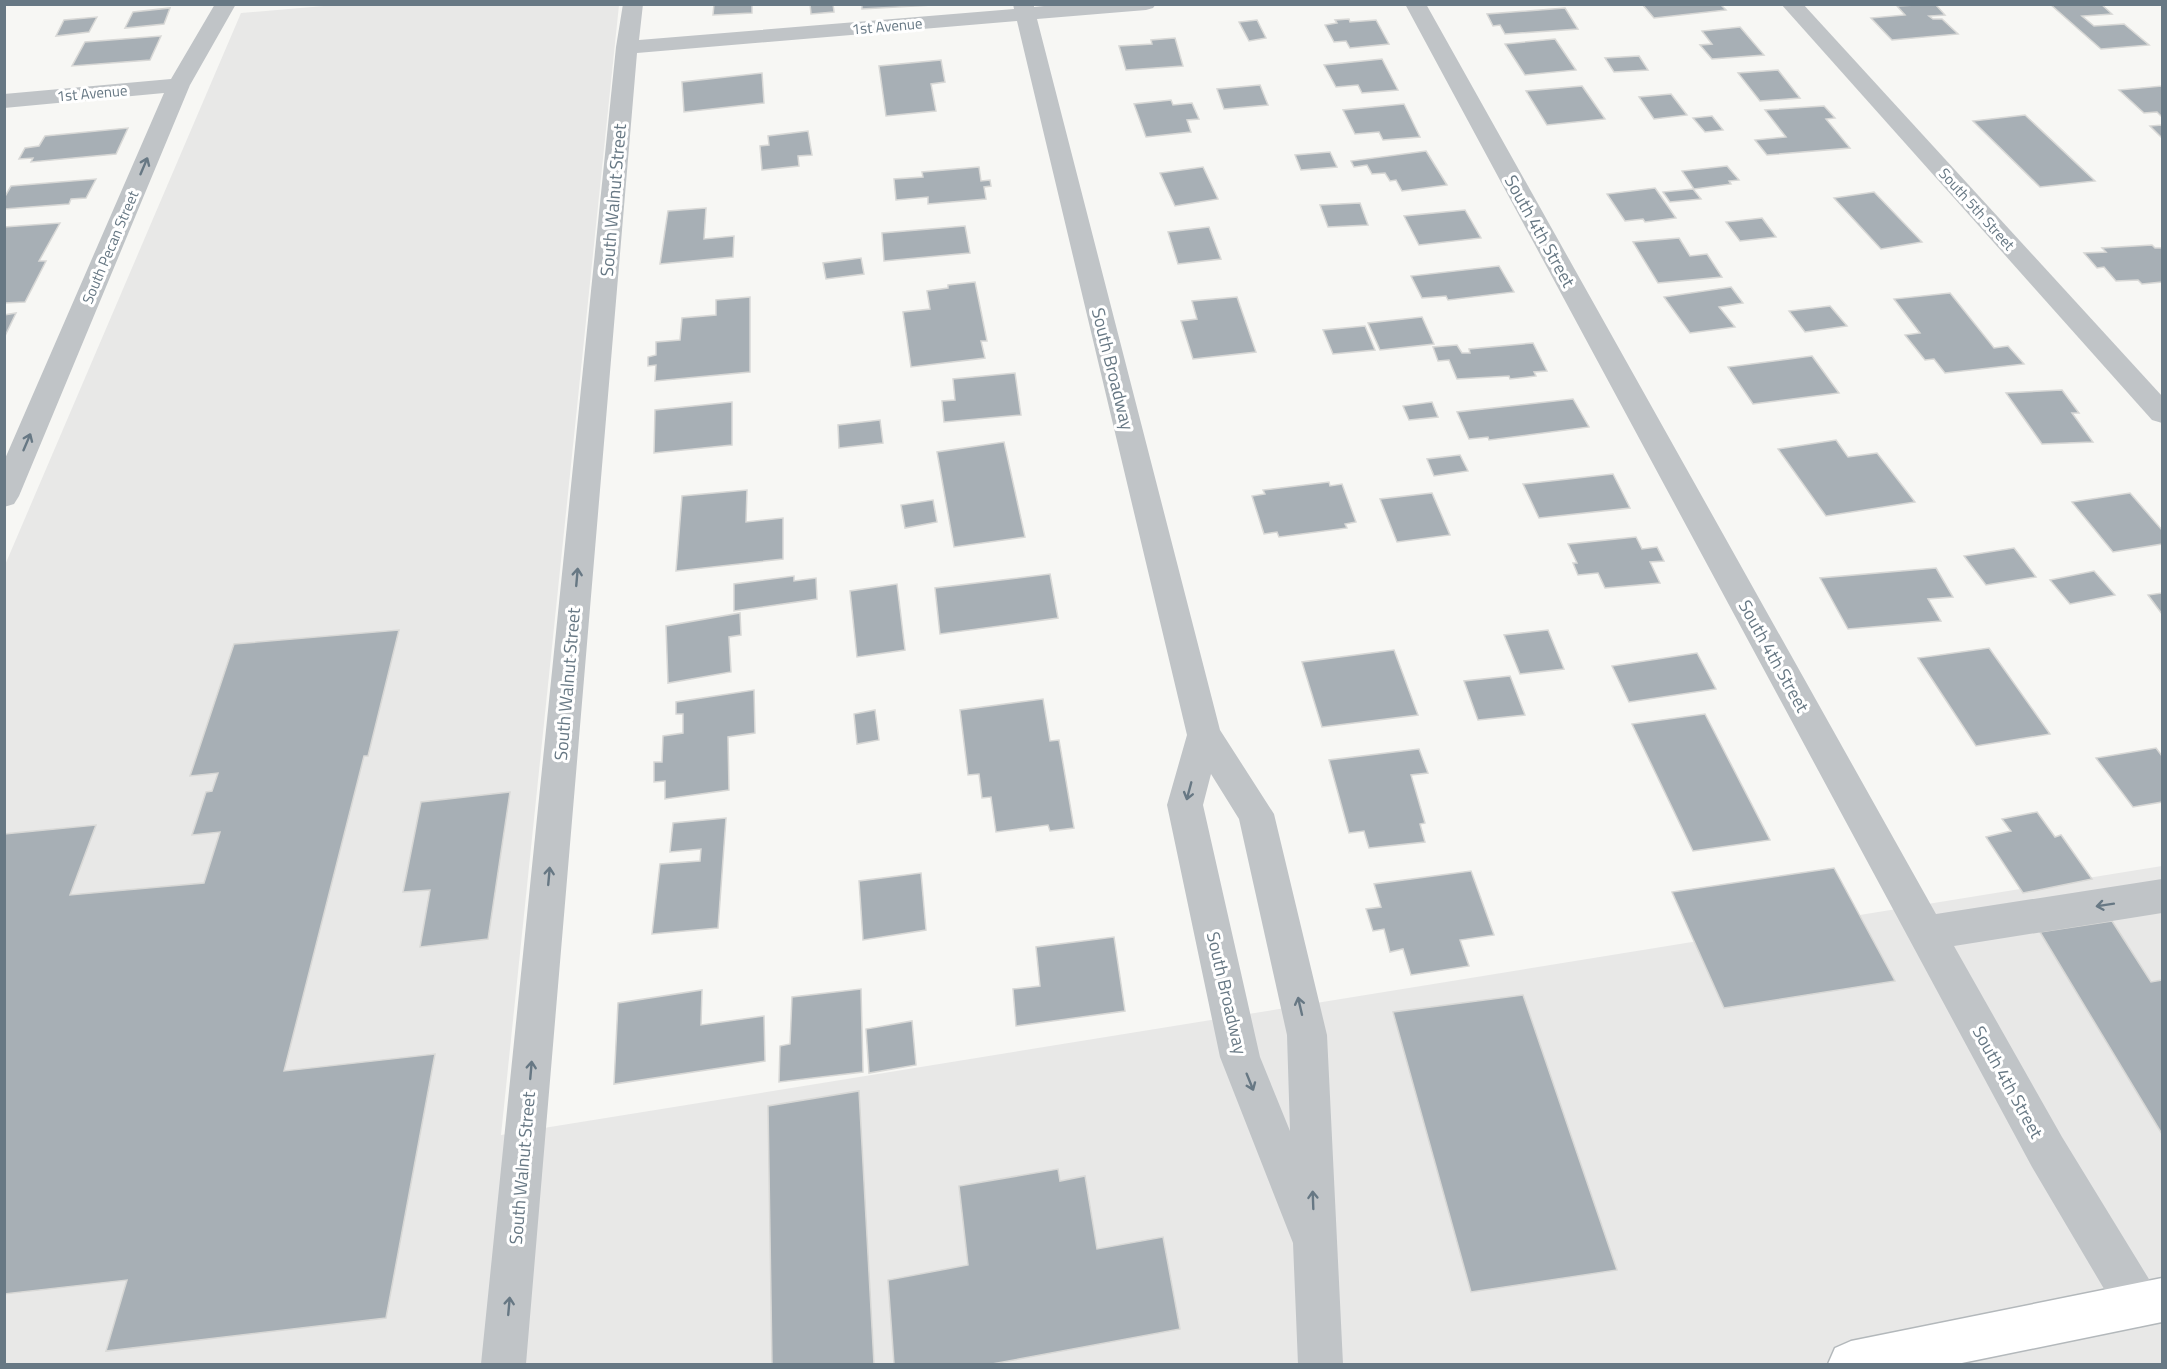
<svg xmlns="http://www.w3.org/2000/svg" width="2167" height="1369" font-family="'Titillium Web',sans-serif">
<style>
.built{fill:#e8e8e7}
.building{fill:#a7afb5;stroke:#d8d8d6;stroke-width:1.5}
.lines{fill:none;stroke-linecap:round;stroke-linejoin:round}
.major-casing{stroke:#b3b8bb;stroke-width:3}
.minor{fill:#c0c4c7;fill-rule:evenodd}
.major{fill:#fff;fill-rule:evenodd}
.oneway{stroke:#677884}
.labels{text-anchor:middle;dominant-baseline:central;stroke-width:6;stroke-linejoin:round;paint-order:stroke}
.far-street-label{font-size:15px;fill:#677884;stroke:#fff}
.street-label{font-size:18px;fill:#677884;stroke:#fff}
</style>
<rect width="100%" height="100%" fill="#f7f7f4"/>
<path class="built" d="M347,4L619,5L501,1135L2162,866V1364H5V565L241,13Z"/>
<g class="building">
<path d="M714,4H752V13L713,15Z"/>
<path d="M810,4H833L834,12L811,14Z"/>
<path d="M862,4H932V5L862,9Z"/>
<path d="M1642,4H1720L1726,10L1654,18Z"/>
<path d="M1935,4L1945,15L1929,16L1933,19H1942L1958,34L1892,40L1871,18L1905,15L1897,6Z"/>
<path d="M2050,4H2101L2112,14L2082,16L2094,26L2124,24L2149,45L2101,49Z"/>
<path d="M170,8L164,24L125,28L133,12Z"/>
<path d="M1565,8L1578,29L1505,34L1500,25L1493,26L1487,14Z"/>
<path d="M97,17L89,32L56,36L64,20Z"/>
<path d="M1349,19L1350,22L1376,20L1389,44L1350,48L1346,41L1334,42L1325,25L1337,23L1335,20Z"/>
<path d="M1257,20L1266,38L1249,41L1239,22Z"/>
<path d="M1740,27L1764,55L1712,59L1700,45L1712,44L1702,31Z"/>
<path d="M161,36L150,60L72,66L85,42Z"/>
<path d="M1175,38L1183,66L1126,70L1119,46L1152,44L1151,40Z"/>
<path d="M1555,39L1576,70L1525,75L1505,44Z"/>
<path d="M1639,56L1648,70L1614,72L1605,58Z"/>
<path d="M1382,59L1398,90L1362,93L1358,85L1336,87L1324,65Z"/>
<path d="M941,60L945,82L931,84L936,111L886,116L879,66Z"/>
<path d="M1778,70L1800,98L1760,101L1738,73Z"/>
<path d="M762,73L764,103L684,112L682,82Z"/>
<path d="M1260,85L1268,105L1224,109L1217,89Z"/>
<path d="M1582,86L1605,119L1547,125L1526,91Z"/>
<path d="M2162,86V117L2157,112L2144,113L2119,90Z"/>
<path d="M1671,94L1687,115L1654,119L1639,97Z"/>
<path d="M1171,100L1173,105L1192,103L1199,119L1187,120L1191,132L1146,137L1134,104Z"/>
<path d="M1404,104L1420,137L1383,140L1379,132L1355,134L1343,110Z"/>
<path d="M1824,106L1835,118L1826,119L1850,148L1767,155L1755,140L1786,137L1765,110Z"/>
<path d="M2025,115L2095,181L2040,187L1973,121Z"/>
<path d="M1712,116L1723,130L1705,132L1693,118Z"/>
<path d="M2162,125V138L2150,126Z"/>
<path d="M128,128L116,154L31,162L33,158L19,159L25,148L39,146L45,136Z"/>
<path d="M808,131L812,155L798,156L799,166L762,170L760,146L769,145L768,136Z"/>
<path d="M1426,151L1447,185L1402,191L1396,180L1390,181L1385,173L1372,174L1367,165L1354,167L1351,161Z"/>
<path d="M1330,152L1337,167L1301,170L1295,155Z"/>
<path d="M1727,166L1739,180L1729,181L1731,184L1694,189L1682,171Z"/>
<path d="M979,167L981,181L990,180L991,186L984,187L986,199L928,204V197L896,200L894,179L923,177L922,172Z"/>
<path d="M1203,167L1218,199L1175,206L1160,173Z"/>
<path d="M96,179L86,198L71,199L69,204L4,209V198L11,186Z"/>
<path d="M1655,188L1676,218L1645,222L1643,219L1625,221L1607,194Z"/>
<path d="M1693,189L1701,199L1670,202L1663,192Z"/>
<path d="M1874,192L1922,242L1881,249L1834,198Z"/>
<path d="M1360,203L1368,225L1328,227L1320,205Z"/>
<path d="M706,208L704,239L734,236L733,257L660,264L668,211Z"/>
<path d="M1465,210L1481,238L1419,245L1404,216Z"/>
<path d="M1762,218L1776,237L1740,241L1726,222Z"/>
<path d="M60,223L39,261H46L25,302L4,303V227Z"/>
<path d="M965,226L970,253L884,261L882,233Z"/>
<path d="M1209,227L1221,259L1178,264L1168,232Z"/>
<path d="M1679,238L1690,256L1707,254L1722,277L1658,283L1633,242Z"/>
<path d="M2152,245L2155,248H2162V282L2142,284L2138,280L2116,281L2104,267L2097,268L2084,253L2106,252L2102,248Z"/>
<path d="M861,258L864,274L826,279L823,263Z"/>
<path d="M1499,266L1514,292L1448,300L1446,296L1422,298L1411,276Z"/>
<path d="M975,282L987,341H981L985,358L911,367L903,312L930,309L927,291L948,288V285Z"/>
<path d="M1731,287L1743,303L1719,307L1735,327L1690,333L1664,297Z"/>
<path d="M1950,293L1994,348L2008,346L2024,364L1945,373L1934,359L1925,360L1905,335L1920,333L1894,299Z"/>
<path d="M750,297V372L655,381L656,365L648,366V357L656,355V342L680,340L682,318L716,315V300Z"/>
<path d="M1237,297L1256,352L1193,359L1181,321L1197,319L1192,301Z"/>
<path d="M1830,306L1847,326L1805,332L1789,311Z"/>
<path d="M16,313L4,338V315Z"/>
<path d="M1422,317L1434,344L1380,350L1368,323Z"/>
<path d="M1365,326L1375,350L1333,354L1323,330Z"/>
<path d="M1533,343L1547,371L1534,372L1536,376L1510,379L1509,376L1457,379L1449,360L1438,361L1433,347L1457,345L1462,353H1470L1469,349Z"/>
<path d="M1812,356L1839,393L1753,404L1728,367Z"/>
<path d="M1015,373L1021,415L944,422L942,401L955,400L953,379Z"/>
<path d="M2062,390L2079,413H2072L2093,442L2042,444L2006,393Z"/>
<path d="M1573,399L1589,427L1489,440L1488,437L1469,439L1457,412Z"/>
<path d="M732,402V445L654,453L655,410Z"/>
<path d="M1432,402L1438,417L1409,420L1403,406Z"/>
<path d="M880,420L883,443L839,448L838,425Z"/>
<path d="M1836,440L1848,457L1877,453L1915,502L1826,516L1778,449Z"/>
<path d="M1004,442L1025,537L954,547L937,452Z"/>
<path d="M1460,455L1468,471L1434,476L1427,459Z"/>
<path d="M1613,474L1630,508L1539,518L1523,484Z"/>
<path d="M1329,482L1330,486L1342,484L1356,522L1345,524L1347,528L1279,537L1277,532L1264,534L1252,496L1265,494L1263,490Z"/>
<path d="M747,490L746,522L783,518V559L676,571L682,496Z"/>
<path d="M1432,493L1450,535L1397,542L1380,499Z"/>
<path d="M2130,493L2162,530V544L2113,552L2072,502Z"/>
<path d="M933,500L937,522L905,528L901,505Z"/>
<path d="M1636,537L1642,549L1657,547L1664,561L1650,562L1660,583L1605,588L1598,573L1578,575L1573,563H1577L1568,544Z"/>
<path d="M2014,548L2036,577L1986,585L1964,556Z"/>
<path d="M1936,568L1953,597L1928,599L1941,621L1848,629L1820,578Z"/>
<path d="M2094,571L2115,595L2070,604L2050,580Z"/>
<path d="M1050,574L1058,618L940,634L935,588Z"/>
<path d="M794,576V581L816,578L817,599L734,611V584Z"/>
<path d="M897,584L905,650L857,657L850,591Z"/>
<path d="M2162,593V614L2148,595Z"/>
<path d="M740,613L741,635L729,637L731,672L668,683L666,626Z"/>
<path d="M399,630L368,756H364L284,1071L435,1054L386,1318L106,1351L127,1280L4,1294V834L96,825L70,895L204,883L220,832L192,835L206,792L212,791L218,773L190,776L234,644Z"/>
<path d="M1548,630L1564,669L1520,674L1504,635Z"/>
<path d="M1989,648L2050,734L1976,746L1918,658Z"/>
<path d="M1394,650L1418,715L1322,727L1302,662Z"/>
<path d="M1697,653L1716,689L1629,702L1612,666Z"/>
<path d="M1510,676L1525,715L1478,720L1464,681Z"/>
<path d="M754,690L755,733L728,737L729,790L665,799V781L654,782V762H662L663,736L683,733V714H676V702Z"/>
<path d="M1043,699L1050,741L1059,740L1074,828L1050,831L1048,825L996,832L991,797L982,798L979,774L968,775L960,710Z"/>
<path d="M875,710L879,740L857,744L854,714Z"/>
<path d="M1705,714L1770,840L1693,851L1632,724Z"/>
<path d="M2156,748L2162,756V802L2133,807L2096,758Z"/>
<path d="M1419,749L1428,773L1411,775L1425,823L1420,824L1425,842L1369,848L1364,831L1349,833L1329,760Z"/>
<path d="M510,792L488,939L420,947L430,890L403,892L421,802Z"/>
<path d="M2037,812L2055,837L2061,835L2092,879L2023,893L1986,837L2011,831L2002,819Z"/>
<path d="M726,818L718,928L652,934L660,864L700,861L701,849L670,852L673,823Z"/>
<path d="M1834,868L1895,981L1724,1008L1672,892Z"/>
<path d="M1471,871L1494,935L1460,940L1469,966L1411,975L1403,949L1390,952L1384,929L1373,931L1366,909L1381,907L1374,884Z"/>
<path d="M921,873L926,930L863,940L859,881Z"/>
<path d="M2112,921L2151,982L2162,980V1134L2040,932Z"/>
<path d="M1114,937L1125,1011L1016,1026L1013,989L1040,986L1036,947Z"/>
<path d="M861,989L863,1072L779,1082L780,1046L790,1044L792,997Z"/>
<path d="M702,990L701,1025L764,1016L765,1061L614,1084L618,1003Z"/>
<path d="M1523,995L1617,1270L1471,1292L1393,1012Z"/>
<path d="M912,1021L916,1065L869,1073L866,1029Z"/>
<path d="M859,1091L874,1364H772L768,1106Z"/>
<path d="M1058,1169L1060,1181L1085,1176L1097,1249L1163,1237L1180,1329L992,1364H894L888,1280L968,1265L959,1186Z"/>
</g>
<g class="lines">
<defs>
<path id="major" d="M2162,1278V1322L1957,1364H1828L1835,1348L1851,1341Z"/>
</defs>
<use href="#major" class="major-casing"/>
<g class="minor">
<path d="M215,4H236L190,85L19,496L14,504L4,507V461L164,93L4,108V94L171,79Z"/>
<path d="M623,4H643L639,40L1014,9L1013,4H1034V7L1064,4H1156L1153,8L1146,10L1037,19L1220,730L1274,814L1327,1035L1343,1364H1298L1293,1243L1220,1057L1167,805L1187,735L1017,21L637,53L526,1364H481L616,47ZM1211,774L1239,819L1287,1035L1290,1131L1260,1057L1203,805Z"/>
<path d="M1405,4H1426L1936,914L2162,879V913L1954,946L2062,1137L2155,1289L2161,1305L2155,1321L2139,1327L2123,1321L2032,1167Z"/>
<path d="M1781,4H1803L2162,396V423L2152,420Z"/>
</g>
<use href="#major" class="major"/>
</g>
<defs><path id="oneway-shaft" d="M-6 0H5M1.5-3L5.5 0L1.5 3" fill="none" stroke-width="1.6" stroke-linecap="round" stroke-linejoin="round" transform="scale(1.5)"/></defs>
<g class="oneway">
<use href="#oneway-shaft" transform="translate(144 166) rotate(-67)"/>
<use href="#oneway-shaft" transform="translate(27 442) rotate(-67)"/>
<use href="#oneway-shaft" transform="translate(577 577) rotate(-85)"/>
<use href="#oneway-shaft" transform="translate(1189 791) rotate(105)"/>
<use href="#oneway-shaft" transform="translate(549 876) rotate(-85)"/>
<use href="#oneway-shaft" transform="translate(2105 905) rotate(171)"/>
<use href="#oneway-shaft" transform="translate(1300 1006) rotate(-103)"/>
<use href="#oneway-shaft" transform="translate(531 1070) rotate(-85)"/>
<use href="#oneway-shaft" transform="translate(1250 1082) rotate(68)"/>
<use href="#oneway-shaft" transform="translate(1313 1200) rotate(-92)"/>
<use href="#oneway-shaft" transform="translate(509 1306) rotate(-85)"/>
</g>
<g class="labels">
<g class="far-street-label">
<text transform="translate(887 26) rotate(-5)">1st Avenue</text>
<text transform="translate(92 93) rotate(-5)">1st Avenue</text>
<text transform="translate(1977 209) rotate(48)">South 5th Street</text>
<text transform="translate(110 247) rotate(-67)">South Pecan Street</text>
</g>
<g class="street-label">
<text transform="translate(613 200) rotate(-85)">South Walnut Street</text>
<text transform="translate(1540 231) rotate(61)">South 4th Street</text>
<text transform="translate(1113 369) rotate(76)">South Broadway</text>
<text transform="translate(1774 656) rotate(61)">South 4th Street</text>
<text transform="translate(567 684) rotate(-85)">South Walnut Street</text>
<text transform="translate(1227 993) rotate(77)">South Broadway</text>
<text transform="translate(2008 1082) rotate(61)">South 4th Street</text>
<text transform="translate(522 1168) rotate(-85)">South Walnut Street</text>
</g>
</g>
<rect width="2167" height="1369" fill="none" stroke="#677884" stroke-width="12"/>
</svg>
